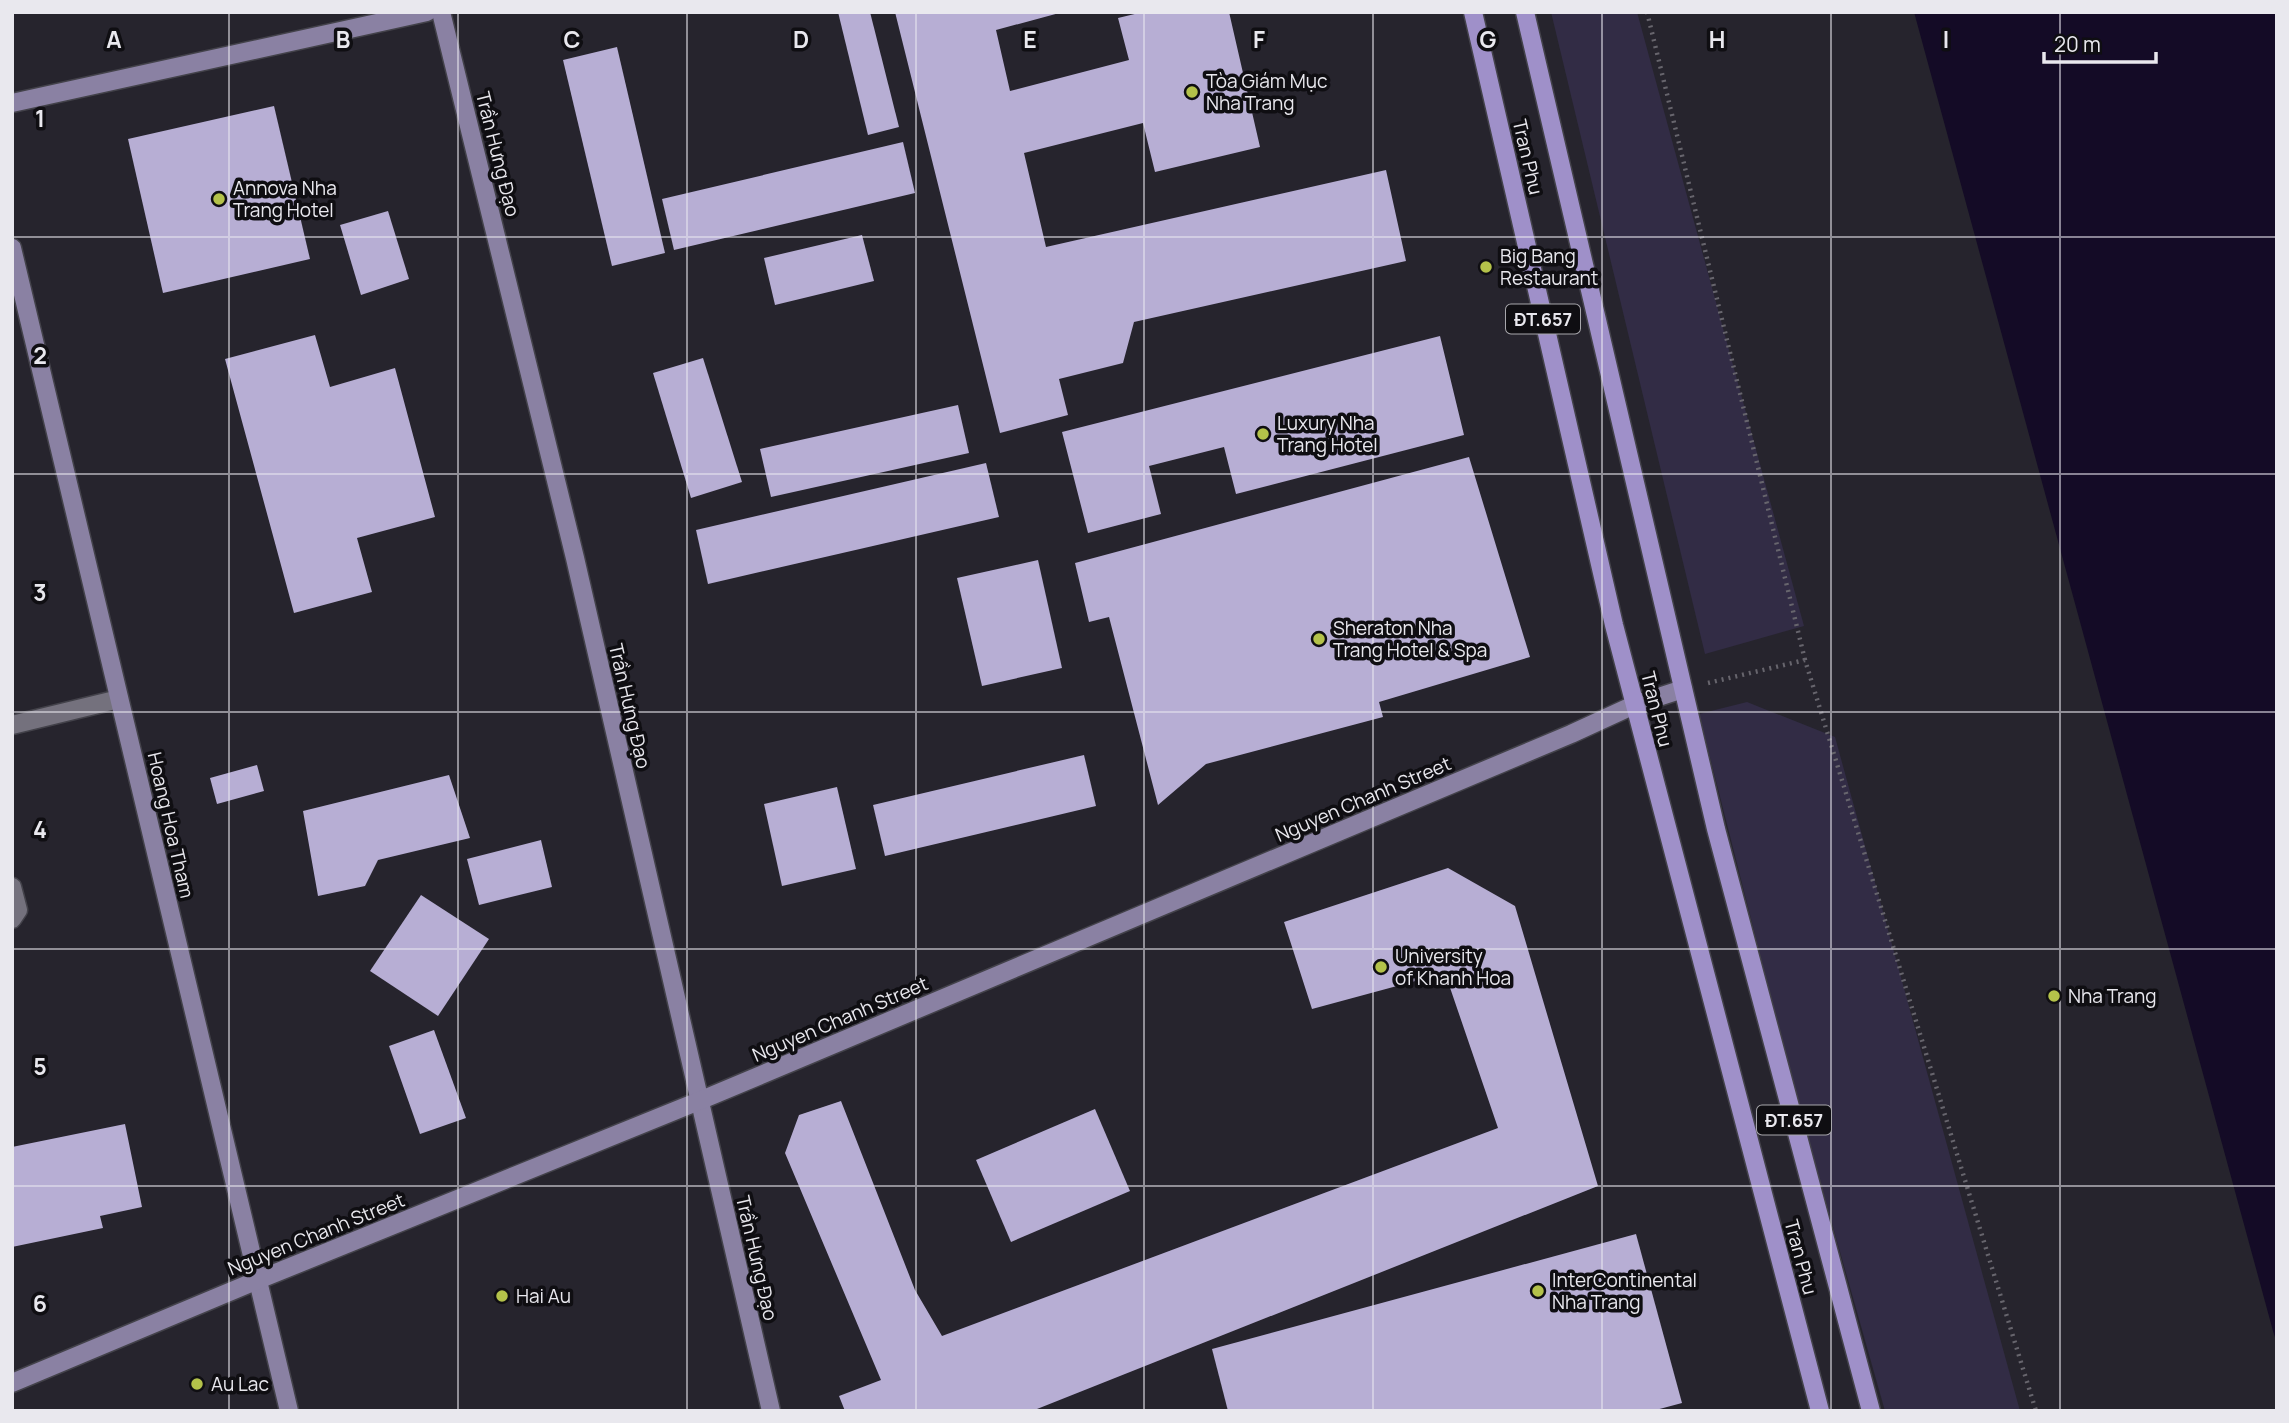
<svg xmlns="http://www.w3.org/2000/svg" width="2289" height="1423" font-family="Manrope,sans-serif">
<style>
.green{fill:#322c45}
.water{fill:#140b26}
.building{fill:#b7aed4}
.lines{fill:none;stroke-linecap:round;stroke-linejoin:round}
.street-casing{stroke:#43424a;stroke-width:21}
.secondary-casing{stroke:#43424a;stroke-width:21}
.primary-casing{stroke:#43424a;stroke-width:21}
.path{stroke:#67656d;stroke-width:4.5;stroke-dasharray:2 5;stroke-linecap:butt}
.street{stroke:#74717d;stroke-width:18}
.secondary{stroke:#8a81a3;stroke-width:18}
.primary{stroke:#9f90c9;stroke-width:18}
.grid{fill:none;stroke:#e9e8ee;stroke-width:2;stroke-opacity:0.55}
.poi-dot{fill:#b4c24a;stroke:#0f0e12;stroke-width:2.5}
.labels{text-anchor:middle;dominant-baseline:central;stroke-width:7;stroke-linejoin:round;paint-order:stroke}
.shield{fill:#0f0e12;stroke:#a8a7ac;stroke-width:2}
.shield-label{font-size:18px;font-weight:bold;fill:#e9e8ee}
.poi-label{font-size:19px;fill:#e9e8ee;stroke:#0f0e12;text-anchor:start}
.street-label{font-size:19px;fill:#e9e8ee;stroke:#0f0e12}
.grid-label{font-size:23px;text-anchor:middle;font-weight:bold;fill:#e9e8ee;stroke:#0f0e12;stroke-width:7;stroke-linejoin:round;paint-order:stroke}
</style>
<rect width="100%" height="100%" fill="#26242d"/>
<g class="green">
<path d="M1551,12H1637L1804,626L1705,654Z"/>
<path d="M1747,702L1835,737L2020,1411H1885L1796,1096L1699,714Z"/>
</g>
<path class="water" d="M1914,12H2277V1344L2273,1331Z"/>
<g class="building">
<path d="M838,12H870L899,127L868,135Z"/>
<path d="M895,12H1063L996,30L1010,91L1129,60L1118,18L1143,12H1229L1260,147L1155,172L1143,123L1024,153L1046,247L1386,170L1406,261L1134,322L1123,363L1059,379L1068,415L1000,433Z"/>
<path d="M617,47L665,253L612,266L563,60Z"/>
<path d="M274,106L310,259L163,293L128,139Z"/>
<path d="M903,142L915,193L674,250L662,199Z"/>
<path d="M388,211L409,279L361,295L340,225Z"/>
<path d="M862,235L874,281L775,305L764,258Z"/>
<path d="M315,335L330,387L395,368L435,517L357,538L372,592L294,613L225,359Z"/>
<path d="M1440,336L1464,435L1236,494L1224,447L1149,466L1161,514L1088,533L1062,432Z"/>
<path d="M703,358L742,482L691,498L653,373Z"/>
<path d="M958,405L969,453L771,497L760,449Z"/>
<path d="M1469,457L1530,657L1379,702L1383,717L1206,764L1158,805L1109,617L1089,622L1075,563Z"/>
<path d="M986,463L999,517L708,584L696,530Z"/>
<path d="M1038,560L1062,668L982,686L957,578Z"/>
<path d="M1084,755L1096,806L885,856L873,805Z"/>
<path d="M257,765L264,791L217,804L210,778Z"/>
<path d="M449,775L470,838L378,860L365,886L318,896L303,811Z"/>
<path d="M837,787L856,869L782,886L764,804Z"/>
<path d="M541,840L552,887L479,905L467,859Z"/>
<path d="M1448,868L1515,906L1598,1186L1032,1411H845L839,1396L881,1380L785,1153L799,1115L841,1101L915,1290L942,1336L1498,1128L1445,973L1312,1009L1284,922Z"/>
<path d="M421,895L489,939L438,1016L370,971Z"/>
<path d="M434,1030L466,1118L420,1134L389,1046Z"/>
<path d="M1095,1109L1130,1191L1011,1242L976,1160Z"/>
<path d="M125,1124L142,1207L100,1216L103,1228L12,1247V1147Z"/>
<path d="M1636,1234L1682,1403L1652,1411H1228L1212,1349Z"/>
</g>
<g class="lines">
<defs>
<g id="street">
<path d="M12,725L119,699"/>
<path d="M12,887L18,910L12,919"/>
</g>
<g id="secondary">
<path d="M441,12L575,558L771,1411"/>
<path d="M12,103L427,12"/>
<path d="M12,248L289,1411"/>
<path d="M12,1383L258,1280L699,1101L1571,734L1634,705L1683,689"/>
</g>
<g id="primary">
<path d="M1473,12L1614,625L1820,1411"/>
<path d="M1525,12L1716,829L1871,1411"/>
</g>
</defs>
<use href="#street" class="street-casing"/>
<use href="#secondary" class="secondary-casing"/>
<use href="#primary" class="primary-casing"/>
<g class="path">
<path d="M1647,12L1805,660"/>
<path d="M1708,683L1805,660L2036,1411"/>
</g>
<use href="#street" class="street"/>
<use href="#secondary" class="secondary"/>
<use href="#primary" class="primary"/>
</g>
<path class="grid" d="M229,12V1411M458,12V1411M687,12V1411M916,12V1411M1144,12V1411M1373,12V1411M1602,12V1411M1831,12V1411M2060,12V1411M12,237H2277M12,474H2277M12,712H2277M12,949H2277M12,1186H2277"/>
<g class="poi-dot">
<circle cx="1192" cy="92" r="7"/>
<circle cx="219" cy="199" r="7"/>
<circle cx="1486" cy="267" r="7"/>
<circle cx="1263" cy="434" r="7"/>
<circle cx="1319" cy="639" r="7"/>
<circle cx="1381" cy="967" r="7"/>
<circle cx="2054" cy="996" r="7"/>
<circle cx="1538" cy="1291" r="7"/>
<circle cx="502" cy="1296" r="7"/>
<circle cx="197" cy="1384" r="7"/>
</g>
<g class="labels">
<g class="shield">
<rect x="1506" y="304.5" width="74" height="29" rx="5"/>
<rect x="1757" y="1105.5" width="74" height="29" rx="5"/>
</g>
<g class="shield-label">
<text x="1543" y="319">ĐT.657</text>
<text x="1794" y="1120">ĐT.657</text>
</g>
<g class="poi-label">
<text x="1206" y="81">Tòa Giám Mục<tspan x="1206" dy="22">Nha Trang</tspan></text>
<text x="233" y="188">Annova Nha<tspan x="233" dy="22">Trang Hotel</tspan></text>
<text x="1500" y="256">Big Bang<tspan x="1500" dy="22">Restaurant</tspan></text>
<text x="1277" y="423">Luxury Nha<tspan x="1277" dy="22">Trang Hotel</tspan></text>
<text x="1333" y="628">Sheraton Nha<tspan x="1333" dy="22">Trang Hotel &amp; Spa</tspan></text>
<text x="1395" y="956">University<tspan x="1395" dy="22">of Khanh Hoa</tspan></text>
<text x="2068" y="996">Nha Trang</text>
<text x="1552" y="1280">InterContinental<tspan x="1552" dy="22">Nha Trang</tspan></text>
<text x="516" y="1296">Hai Au</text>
<text x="211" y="1384">Au Lac</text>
</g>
<g class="street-label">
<text transform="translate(498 154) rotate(76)">Trần Hưng Đạo</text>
<text transform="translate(1528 157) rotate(77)">Tran Phu</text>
<text transform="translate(630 706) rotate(77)">Trần Hưng Đạo</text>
<text transform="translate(1657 709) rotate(76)">Tran Phu</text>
<text transform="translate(1363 799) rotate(-23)">Nguyen Chanh Street</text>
<text transform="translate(171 825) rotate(77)">Hoang Hoa Tham</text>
<text transform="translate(840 1019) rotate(-23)">Nguyen Chanh Street</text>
<text transform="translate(316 1234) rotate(-22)">Nguyen Chanh Street</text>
<text transform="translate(1801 1257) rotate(75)">Tran Phu</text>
<text transform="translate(757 1258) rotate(77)">Trần Hưng Đạo</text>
</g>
</g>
<g class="grid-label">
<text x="114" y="48">A</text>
<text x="343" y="48">B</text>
<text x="572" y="48">C</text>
<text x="801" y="48">D</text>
<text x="1030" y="48">E</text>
<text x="1259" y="48">F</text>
<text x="1488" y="48">G</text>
<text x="1717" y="48">H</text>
<text x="1946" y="48">I</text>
<text x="40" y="127">1</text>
<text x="40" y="364">2</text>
<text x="40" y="601">3</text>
<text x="40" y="838">4</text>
<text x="40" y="1075">5</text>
<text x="40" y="1312">6</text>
</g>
<rect width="2289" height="1423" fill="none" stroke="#e9e8ee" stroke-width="28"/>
<path d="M2044 52v10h112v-10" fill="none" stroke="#e9e8ee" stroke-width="3.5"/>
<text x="2054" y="52" font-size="21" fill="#e9e8ee" stroke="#0f0e12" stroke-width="5" paint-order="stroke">20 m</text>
</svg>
